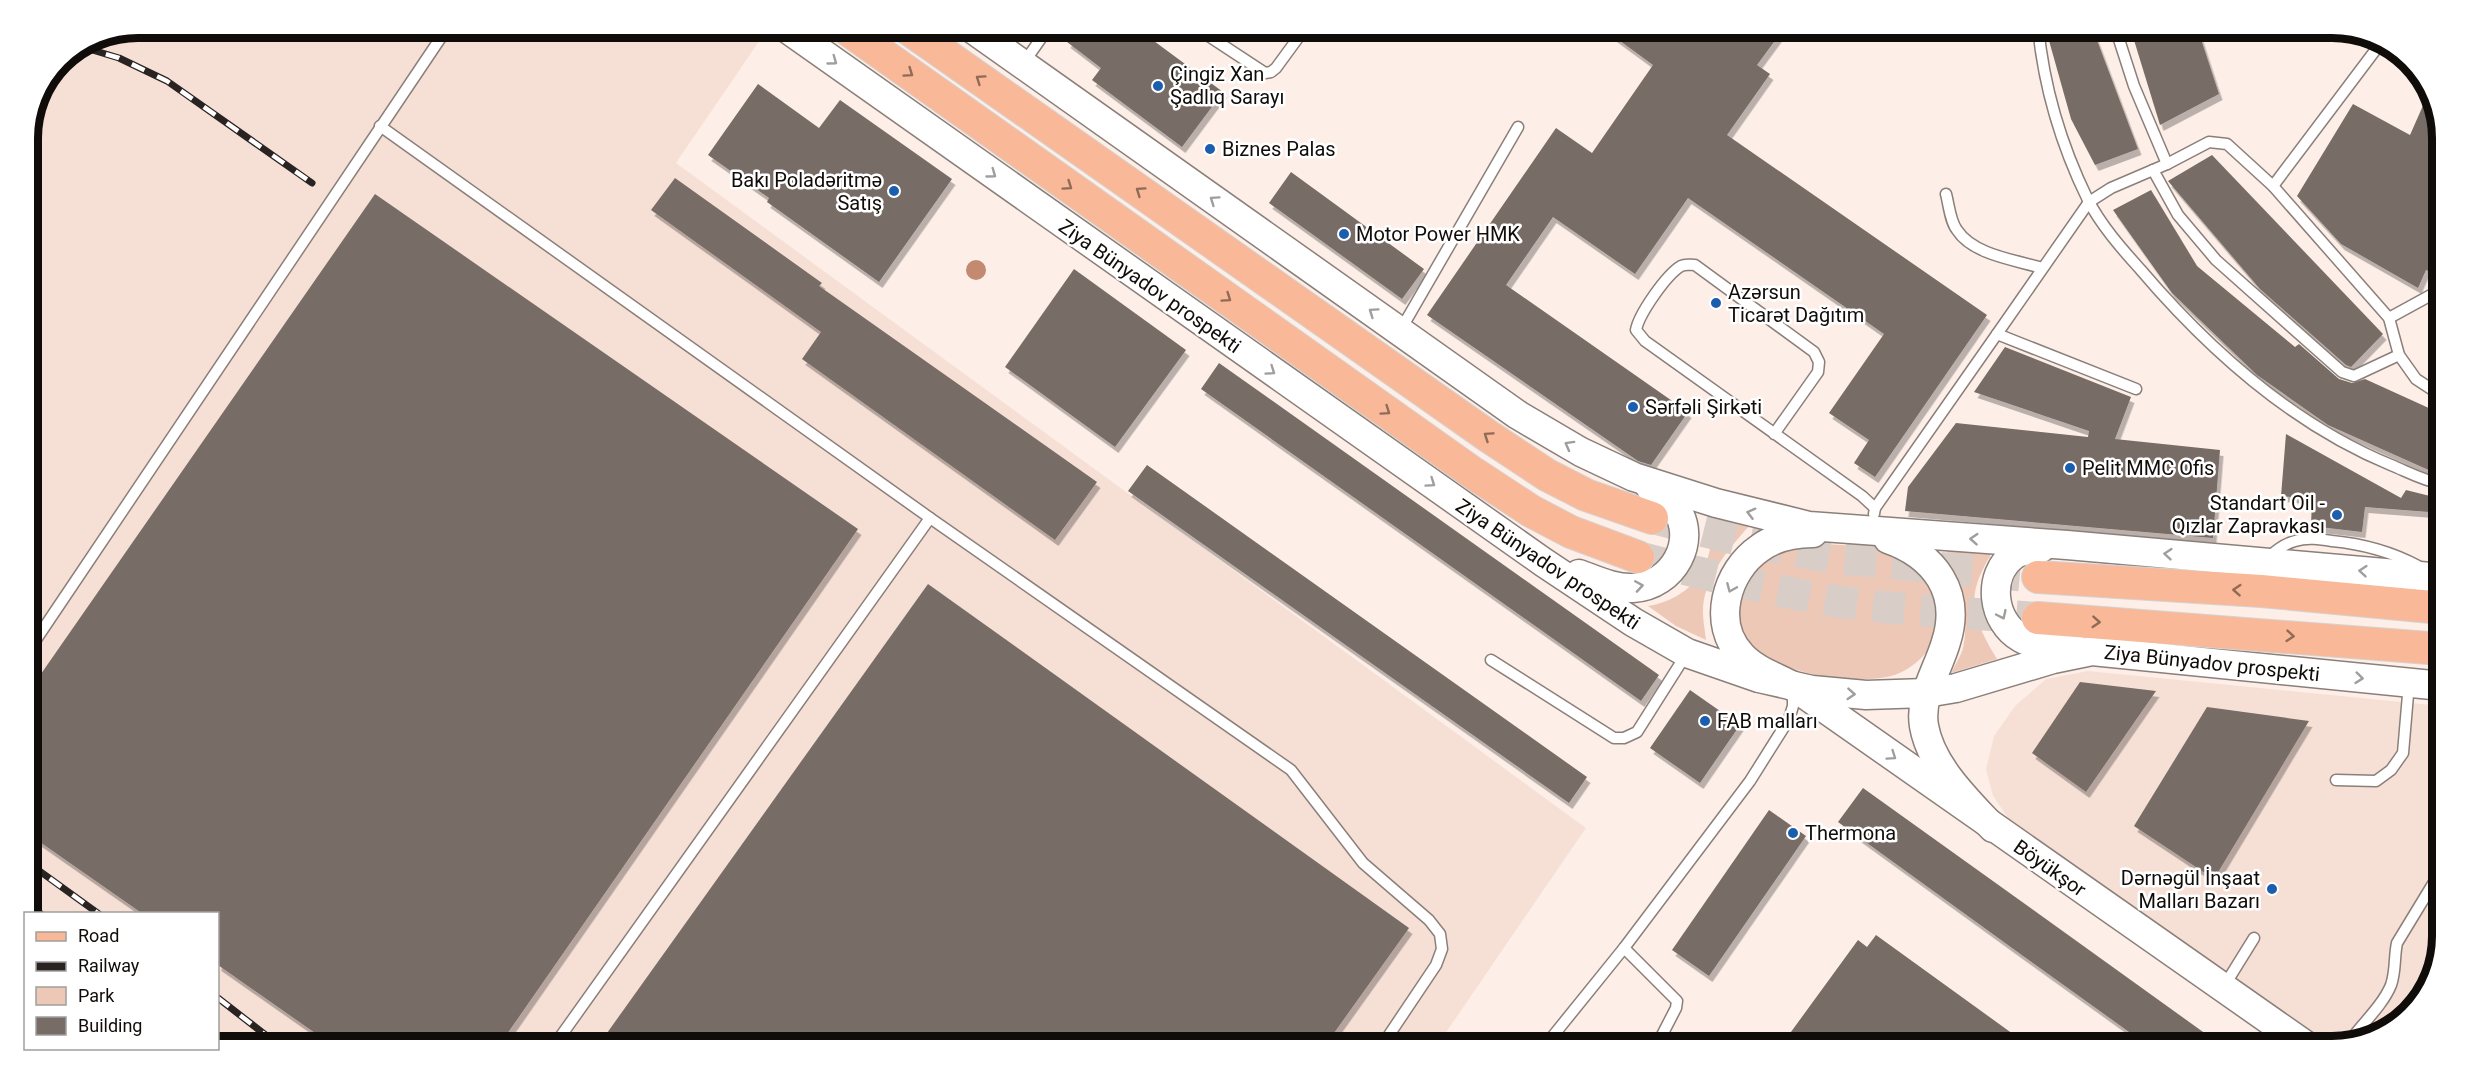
<svg xmlns="http://www.w3.org/2000/svg" width="2469" height="1074" font-family="Roboto,sans-serif">
<style>
.built{fill:#f6e0d6}
.green{fill:#edc8b7}
.water{fill:#c28a70}
.building{fill:#786c66;filter:url(#shadow)}
.lines{fill:none;stroke-linecap:round;stroke-linejoin:round}
.primary-tunnel{stroke:#d9cdc7;stroke-width:32;stroke-dasharray:32 16;stroke-linecap:butt}
.lane-casing{stroke:#8b7f79;stroke-width:13}
.secondary-casing{stroke:#8b7f79;stroke-width:31}
.primary-casing{stroke:#d4d3d3;stroke-width:34}
.lane{stroke:#fff;stroke-width:10}
.secondary{stroke:#fff;stroke-width:28}
.primary{stroke:#f9b897;stroke-width:32}
.rail-casing{stroke:#292421;stroke-width:7}
.rail{stroke:#fff;stroke-width:4.5;stroke-dasharray:14;stroke-linecap:butt}
.oneway{stroke:#9f9e9d}
.oneway2{stroke:#906b57}
.poi-dot{fill:#1b5eae;stroke:#fff;stroke-width:2}
.labels{text-anchor:middle;dominant-baseline:central;stroke-width:5;stroke-linejoin:round;paint-order:stroke}
.poi-label{font-size:20px;fill:#100c09;stroke:#fff;text-anchor:start}
.street-label{font-size:20px;fill:#100c09;stroke:#fff}
.rim{fill:none;stroke:#100c09;stroke-width:8}
</style>
<defs>
<filter id="shadow"><feDropShadow dx="3.5" dy="6" stdDeviation="0" flood-color="#0004"/></filter>
</defs>
<rect width="100%" height="100%" fill="#fdefe8"/>
<g class="built">
<path d="M137,27H749L762,37L676,163L1586,828L1436,1047H218V914L27,913V131L60,59L95,35Z"/>
<path d="M2088,671L2442,706V937L2433,979L2393,1029L2330,1047L2033,841L2008,818L1993,796L1986,769L1994,736L2015,706L2046,679Z"/>
</g>
<g class="green">
<path d="M1708,514L1749,526C1728,550 1703,578 1703,612C1703,621 1705,631 1706,640L1676,626L1648,606C1695,598 1720,560 1708,514Z"/>
<path d="M1808,543C1840,546 1883,543 1910,563C1917,569 1927,578 1932,586C1935,590 1935,598 1935,603C1936,609 1938,615 1938,621C1938,647 1914,670 1891,676C1852,686 1761,674 1743,631C1738,621 1740,606 1742,595C1745,584 1754,563 1765,557C1778,551 1795,548 1808,543Z"/>
<path d="M1947,551L1991,554C1986,563 1980,574 1977,584C1968,611 1984,637 1997,659L1951,673C1955,665 1961,656 1963,648C1971,615 1957,581 1947,551Z"/>
</g>
<circle class="water" cx="976" cy="270" r="10"/>
<g class="building">
<path d="M1078,27H1135L1223,92L1182,147L1092,80L1101,68L1067,42Z"/>
<path d="M1601,27H1785L1757,65L1770,74L1727,135L1987,315L1875,477L1854,463L1869,440L1829,413L1884,334L1688,198L1635,274L1553,217L1506,285L1688,412L1651,465L1638,461L1427,315L1556,128L1592,153L1653,65Z"/>
<path d="M2048,27H2092L2138,149L2095,165L2071,119L2048,37Z"/>
<path d="M2130,27H2197L2219,94L2160,125Z"/>
<path d="M758,84L819,128L840,100L952,179L879,282L767,202L769,198L708,155Z"/>
<path d="M2429,92L2442,131V278L2426,270L2418,288L2341,244L2297,196L2353,104L2410,135Z"/>
<path d="M2212,155L2383,334L2351,367L2346,365L2260,289L2168,181Z"/>
<path d="M1291,172L1424,269L1402,299L1269,203Z"/>
<path d="M675,178L822,283L819,286L1097,482L1055,540L802,359L821,332L651,210Z"/>
<path d="M2151,190L2197,266L2295,347L2299,344L2339,379L2352,383L2365,379L2442,414V476L2328,425L2257,375L2172,293L2113,210Z"/>
<path d="M375,194L858,529L498,1047H335L218,965V914H143L27,833V694Z"/>
<path d="M1074,269L1186,350L1115,447L1005,367Z"/>
<path d="M2005,347L2131,397L2115,439L2220,450L2213,538L1905,511L1908,487L1956,423L2088,437L2089,431L1974,392Z"/>
<path d="M1219,363L1659,675L1641,701L1201,389Z"/>
<path d="M2286,434L2401,498L2406,490L2442,499V513L2365,507L2362,532L2311,526L2312,499L2281,496Z"/>
<path d="M1147,465L1587,777L1569,803L1128,491Z"/>
<path d="M928,584L1409,928L1324,1047H597Z"/>
<path d="M2080,682L2156,691L2086,792L2032,753Z"/>
<path d="M1690,690L1740,725L1700,783L1650,748Z"/>
<path d="M2207,707L2309,721L2214,879L2134,826Z"/>
<path d="M1863,788L2032,909L2224,1047H2150L2019,953L1838,822Z"/>
<path d="M1769,810L1806,836L1709,976L1672,950Z"/>
<path d="M1876,935L2031,1047H1780L1858,940L1867,947Z"/>
</g>
<g class="lines">
<g class="primary-tunnel">
<path d="M1657,519L1743,541L1835,558L2038,577"/>
<path d="M1638,557C1702,574 1764,589 1829,600C1898,611 1968,613 2038,618"/>
</g>
<defs>
<g id="lane">
<path d="M1195,27L1265,73L1271,72L1276,68L1306,27"/>
<path d="M2038,27C2044,88 2061,145 2088,200C2101,225 2121,248 2140,269C2209,350 2291,424 2391,465C2408,472 2424,481 2442,484"/>
<path d="M2115,27L2134,86L2167,164"/>
<path d="M2369,34L2380,44"/>
<path d="M1023,64L1049,27"/>
<path d="M380,126L930,518L1291,770L1363,863L1429,920L1440,934L1442,949L1436,965L1381,1047"/>
<path d="M2153,170L2178,215L2216,260L2342,372L2354,376L2399,355"/>
<path d="M2273,186L2380,44L2383,43"/>
<path d="M1946,194C1949,205 1950,221 1957,230C1973,255 2016,260 2042,268"/>
<path d="M2389,318L2442,289"/>
<path d="M1400,331L1518,127"/>
<path d="M1997,334L2089,202L2111,188L2167,164L2209,142L2227,144L2273,186L2389,318L2399,355L2416,379L2442,396"/>
<path d="M1774,434L1818,372L1819,362L1814,352L1695,265C1689,265 1685,264 1681,266C1666,275 1639,314 1636,330L1645,341L1862,496L1875,508"/>
<path d="M1874,514L1875,508L1997,334L2136,389"/>
<path d="M2267,559C2275,551 2284,544 2295,541C2307,537 2320,539 2332,541C2364,544 2390,551 2418,566"/>
<path d="M27,653L448,27"/>
<path d="M1491,660L1614,738H1624L1637,732L1687,653"/>
<path d="M2336,780L2376,781L2391,770L2403,753L2409,683"/>
<path d="M1624,948L1677,1001L1676,1008L1660,1039"/>
<path d="M2223,988L2254,938"/>
<path d="M1551,1038L1562,1047"/>
<path d="M2349,1042C2362,1024 2383,1005 2391,985C2396,971 2394,956 2397,943L2442,869"/>
<path d="M553,1047L930,518"/>
<path d="M1544,1047L1624,948L1750,781L1789,719L1793,706V689"/>
</g>
<g id="secondary">
<path d="M785,27L1543,562L1633,622L1687,653L1759,678L1812,690L1866,695L1926,693L1956,688L2053,659L2092,651L2442,686"/>
<path d="M970,27L1518,415L1581,452L1634,477L1716,503L1809,526L2067,545L2442,578"/>
<path d="M1813,533C1795,533 1775,537 1760,548C1726,571 1711,624 1742,656C1755,670 1776,677 1793,686L2308,1047"/>
<path d="M1888,539C1934,555 1962,592 1946,642C1938,670 1919,696 1924,726C1931,766 1966,799 1993,828"/>
<path d="M2041,548C2032,549 2022,550 2014,555C1986,575 1992,622 2021,638C2036,647 2058,647 2075,649"/>
<path d="M1579,574C1596,580 1614,589 1633,588C1673,586 1699,540 1675,507C1669,498 1659,492 1650,487"/>
</g>
<g id="primary">
<path d="M844,27L1473,473L1531,511L1571,532L1638,557"/>
<path d="M906,27L1488,436L1547,475L1586,495L1652,518"/>
<path d="M2038,577L2261,591L2442,608"/>
<path d="M2038,618L2442,649"/>
</g>
</defs>
<use href="#lane" class="lane-casing"/>
<use href="#secondary" class="secondary-casing"/>
<use href="#primary" class="primary-casing"/>
<use href="#lane" class="lane"/>
<use href="#secondary" class="secondary"/>
<use href="#primary" class="primary"/>
<defs>
<g id="rail">
<path d="M79,46L119,58L167,81L312,183"/>
<path d="M27,862L99,914"/>
<path d="M27,903L41,914"/>
<path d="M218,998L281,1047"/>
<path d="M218,1041L226,1047"/>
</g>
</defs>
<use href="#rail" class="rail-casing"/>
<use href="#rail" class="rail"/>
</g>
<defs><path id="oneway-chevron" d="M-2-3.5L2.5 0L-2 3.5" fill="none" stroke-width="1.6" stroke-linecap="round" stroke-linejoin="round" transform="scale(1.5)"/></defs>
<g class="oneway">
<use href="#oneway-chevron" transform="translate(833 61) rotate(36)"/>
<use href="#oneway-chevron" transform="translate(992 174) rotate(36)"/>
<use href="#oneway-chevron" transform="translate(1214 200) rotate(-145)"/>
<use href="#oneway-chevron" transform="translate(1373 312) rotate(-145)"/>
<use href="#oneway-chevron" transform="translate(1271 371) rotate(35)"/>
<use href="#oneway-chevron" transform="translate(1569 445) rotate(-151)"/>
<use href="#oneway-chevron" transform="translate(1431 483) rotate(35)"/>
<use href="#oneway-chevron" transform="translate(1751 513) rotate(-165)"/>
<use href="#oneway-chevron" transform="translate(1974 539) rotate(-176)"/>
<use href="#oneway-chevron" transform="translate(2168 554) rotate(-175)"/>
<use href="#oneway-chevron" transform="translate(2363 571) rotate(-175)"/>
<use href="#oneway-chevron" transform="translate(1639 586) rotate(-9)"/>
<use href="#oneway-chevron" transform="translate(1731 588) rotate(113)"/>
<use href="#oneway-chevron" transform="translate(2002 615) rotate(65)"/>
<use href="#oneway-chevron" transform="translate(2359 678) rotate(6)"/>
<use href="#oneway-chevron" transform="translate(1851 694) rotate(4)"/>
<use href="#oneway-chevron" transform="translate(1892 756) rotate(35)"/>
</g>
<g class="oneway2">
<use href="#oneway-chevron" transform="translate(909 73) rotate(35)"/>
<use href="#oneway-chevron" transform="translate(980 79) rotate(-145)"/>
<use href="#oneway-chevron" transform="translate(1068 186) rotate(35)"/>
<use href="#oneway-chevron" transform="translate(1140 191) rotate(-145)"/>
<use href="#oneway-chevron" transform="translate(1227 298) rotate(35)"/>
<use href="#oneway-chevron" transform="translate(1386 411) rotate(35)"/>
<use href="#oneway-chevron" transform="translate(1488 436) rotate(-146)"/>
<use href="#oneway-chevron" transform="translate(2237 590) rotate(-176)"/>
<use href="#oneway-chevron" transform="translate(2096 622) rotate(4)"/>
<use href="#oneway-chevron" transform="translate(2290 636) rotate(5)"/>
</g>
<g class="poi-dot">
<circle cx="1158" cy="86" r="6"/>
<circle cx="1210" cy="149" r="6"/>
<circle cx="894" cy="191" r="6"/>
<circle cx="1344" cy="234" r="6"/>
<circle cx="1716" cy="303" r="6"/>
<circle cx="1633" cy="407" r="6"/>
<circle cx="2070" cy="468" r="6"/>
<circle cx="2337" cy="515" r="6"/>
<circle cx="1705" cy="721" r="6"/>
<circle cx="1793" cy="833" r="6"/>
<circle cx="2272" cy="889" r="6"/>
</g>
<g class="labels">
<g class="poi-label">
<text x="1170" y="74">Çingiz Xan<tspan x="1170" dy="23">Şadlıq Sarayı</tspan></text>
<text x="1222" y="149">Biznes Palas</text>
<text x="882" y="180" text-anchor="end">Bakı Poladəritmə<tspan x="882" dy="23">Satış</tspan></text>
<text x="1356" y="234">Motor Power HMK</text>
<text x="1728" y="292">Azərsun<tspan x="1728" dy="23">Ticarət Dağıtım</tspan></text>
<text x="1645" y="407">Sərfəli Şirkəti</text>
<text x="2082" y="468">Pelit MMC Ofis</text>
<text x="2325" y="503" text-anchor="end">Standart Oil -<tspan x="2325" dy="23">Qızlar Zapravkası</tspan></text>
<text x="1717" y="721">FAB malları</text>
<text x="1805" y="833">Thermona</text>
<text x="2260" y="878" text-anchor="end">Dərnəgül İnşaat<tspan x="2260" dy="23">Malları Bazarı</tspan></text>
</g>
<g class="street-label">
<text transform="translate(1150 286) rotate(35)">Ziya Bünyadov prospekti</text>
<text transform="translate(1548 564) rotate(34)">Ziya Bünyadov prospekti</text>
<text transform="translate(2212 663) rotate(6)">Ziya Bünyadov prospekti</text>
<text transform="translate(2050 868) rotate(35)">Böyükşor</text>
</g>
</g>
<path d="M0 0H2469V1074H0ZM138 38H2332A100 100 0 0 1 2432 138V936A100 100 0 0 1 2332 1036H138A100 100 0 0 1 38 936V138A100 100 0 0 1 138 38Z" fill="#fff" fill-rule="evenodd"/>
<path class="rim" d="M138 38H2332A100 100 0 0 1 2432 138V936A100 100 0 0 1 2332 1036H138A100 100 0 0 1 38 936V138A100 100 0 0 1 138 38Z"/>
<rect x="24" y="912" width="195" height="138" fill="#ffffff" stroke="#9f9e9d" stroke-width="1.5"/>
<rect x="36" y="932" width="30" height="9" fill="#f9b897" stroke="#9f9e9d" stroke-width="1.5"/>
<text x="78" y="942" font-size="18" fill="#100c09">Road</text>
<rect x="36" y="962" width="30" height="9" fill="#292421" stroke="#9f9e9d" stroke-width="1.5"/>
<text x="78" y="972" font-size="18" fill="#100c09">Railway</text>
<rect x="36" y="987" width="30" height="18" fill="#edc8b7" stroke="#9f9e9d" stroke-width="1.5"/>
<text x="78" y="1002" font-size="18" fill="#100c09">Park</text>
<rect x="36" y="1017" width="30" height="18" fill="#786c66" stroke="#9f9e9d" stroke-width="1.5"/>
<text x="78" y="1032" font-size="18" fill="#100c09">Building</text>
</svg>
